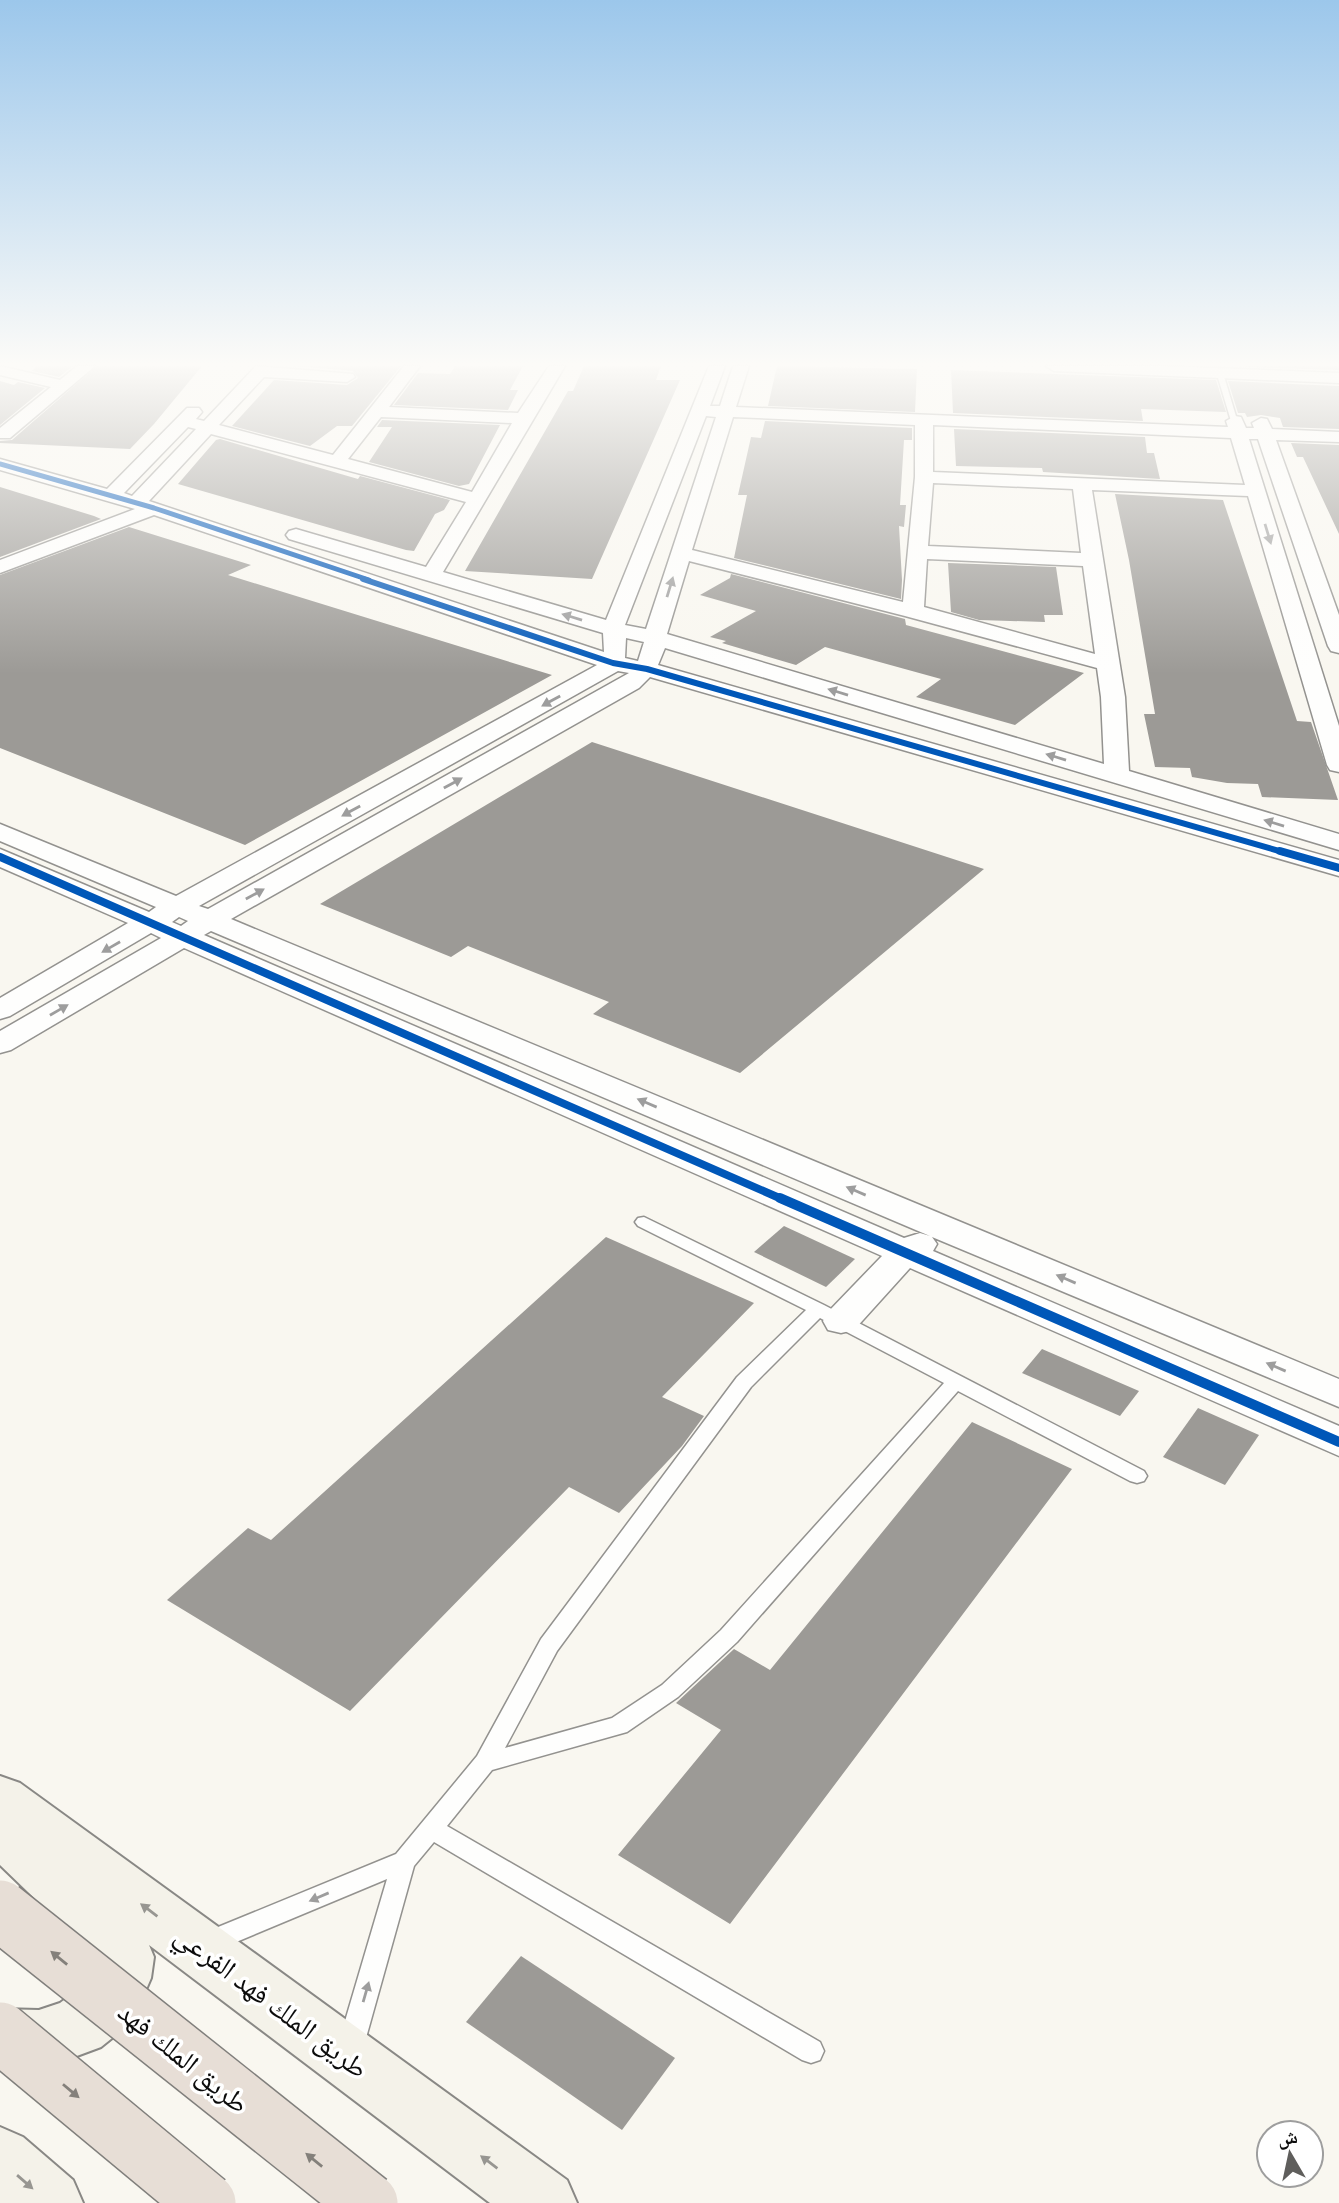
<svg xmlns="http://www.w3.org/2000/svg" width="1339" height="2203" font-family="'PT Serif','Noto Naskh Arabic',serif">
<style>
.building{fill:#9c9a96}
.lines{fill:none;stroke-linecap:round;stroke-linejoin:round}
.service-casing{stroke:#93928f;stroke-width:3}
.minor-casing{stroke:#93928f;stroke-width:3}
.secondary-casing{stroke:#898885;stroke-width:4}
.service{fill:#fefefd;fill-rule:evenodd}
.minor{fill:#fefefd;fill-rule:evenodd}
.secondary{fill:#f4f2e9;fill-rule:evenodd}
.motorway-bridge-casing{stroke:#807f7c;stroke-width:62;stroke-linecap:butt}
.motorway-bridge{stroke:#e7ded6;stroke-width:59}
.cycleway-far3-casing{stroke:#fff;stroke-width:8}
.cycleway-far2-casing{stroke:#fff;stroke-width:10}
.cycleway-far1-casing{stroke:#fff;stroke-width:12}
.cycleway-casing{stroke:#fff;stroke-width:15}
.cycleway-far3{stroke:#0057b8;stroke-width:5}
.cycleway-far2{stroke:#0057b8;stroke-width:6}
.cycleway-far1{stroke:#0057b8;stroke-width:8}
.cycleway{stroke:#0057b8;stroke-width:10}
.oneway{fill:#9d9d9d}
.oneway2{fill:#979691}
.oneway3{fill:#84807b}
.labels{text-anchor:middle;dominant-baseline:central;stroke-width:7;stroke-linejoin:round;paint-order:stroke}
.near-street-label{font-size:28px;fill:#0c0c0c;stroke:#fff}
</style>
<rect width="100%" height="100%" fill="#f9f7f0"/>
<g class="building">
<path d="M37,366H73L59,377L32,371Z"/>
<path d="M97,366H202L154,424L130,449L0,443V441L12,440Z"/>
<path d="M297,366H401L352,426H337L310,446L232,426L274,380L347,385L358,378L353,371Z"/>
<path d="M455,366H523L510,390H518L508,410L394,405L418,373L450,374Z"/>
<path d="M584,366H661L656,380H680L592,579L465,571L568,391H573Z"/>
<path d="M777,366L917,369L915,412L768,406Z"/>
<path d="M1245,366H1339V370L1245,367Z"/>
<path d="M951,370L1216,380L1226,412L1141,409L1143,421L953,413Z"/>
<path d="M0,381L14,385L18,382L45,388L0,425Z"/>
<path d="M1228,381L1339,386V429L1283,427L1280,418L1261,415L1247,417L1245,413H1238Z"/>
<path d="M382,420L500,425L469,484L459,486L369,462L392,427H377Z"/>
<path d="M765,421L912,428V440H904L900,505H906L904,527L899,526L902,580L901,599L734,558L747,495H738L751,437L761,438Z"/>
<path d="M954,429L1145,437L1147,453H1154L1160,479L1043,472L1042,468L956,466Z"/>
<path d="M220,439L358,479L360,476L450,500L444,510L435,514L414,551L406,550L178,484L216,440Z"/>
<path d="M1291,443L1339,445V534L1303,457H1297Z"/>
<path d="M0,487L94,516L101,519L0,557Z"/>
<path d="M1115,494L1223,500L1297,721L1311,722L1338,800L1262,797L1258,784L1227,783L1192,777L1190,768L1155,767L1144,714H1155L1129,560Z"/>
<path d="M129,527L251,565L228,575L552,675L245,845L0,748V575Z"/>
<path d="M948,563L1056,567L1063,615H1044L1045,622L979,620L951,612Z"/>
<path d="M731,574L905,619L906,625L1084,673L1015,725L916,697L941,679L825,647L796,665L722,643L726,641L710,637L756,611L700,595L730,578Z"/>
<path d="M592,742L984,869L740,1073L593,1014L609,1002L468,946L451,957L320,904Z"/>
<path d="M784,1226L855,1259L826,1287L754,1252Z"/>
<path d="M606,1237L754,1303L662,1397L704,1416L682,1446L619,1513L569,1487L350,1711L167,1600L248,1528L271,1540Z"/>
<path d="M1042,1349L1139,1391L1120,1416L1022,1373Z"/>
<path d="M1198,1408L1259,1435L1225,1485L1163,1457Z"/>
<path d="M972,1422L1072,1469L730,1924L618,1855L721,1730L676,1703L734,1649L770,1670Z"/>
<path d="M521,1956L675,2058L622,2130L466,2022Z"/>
</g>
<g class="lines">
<defs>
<g id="service">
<path d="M1216,371L1223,373L1238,423L1231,421Z"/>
<path d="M644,1217L824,1305L1144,1471L1147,1476L1144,1481L1137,1483L1130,1481L958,1391L737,1642L678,1697L627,1732L492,1770L447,1826L820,2042L824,2051L820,2060L811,2063L802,2060L434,1842L414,1866L364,2045L360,2054L351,2057L342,2054L338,2045L387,1879L210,1953L201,1950L198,1942L201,1934L396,1854L477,1756L541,1639L737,1377L806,1310L638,1226L635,1222L638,1218ZM820,1318L944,1383L721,1630L662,1685L612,1718L505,1748L557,1651L751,1387Z"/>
</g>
<g id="minor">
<path d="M0,366L60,380L77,366H95L10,438H0V428L51,387L0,375Z"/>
<path d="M256,366L353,374L355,377L347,382L264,377L219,425L333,455L404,366H420L389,407L518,413L549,366H565L443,572L606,620L709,366H725L710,406H720L733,366H749L736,407L1228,427L1226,421L1235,416L1241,417L1246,428H1254L1252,423L1261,418L1267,419L1272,429L1339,432V442L1276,440L1339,615V653L1331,651L1328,646L1258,439H1249L1339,726V772L1330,770L1327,765L1248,496L1092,490L1125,697L1129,771L1339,834V850L665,648L658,665L1339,860V876L650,677L639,688L231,919L1339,1379V1407L932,1237L937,1244L933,1251L1339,1426V1456L910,1268L854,1330L841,1333L828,1330L823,1321L828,1312L882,1256L184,948L11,1050L0,1053V1031L161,938L151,933L10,1016L0,1019V998L128,923L0,867V849L149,912L156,907L0,841V824L176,896L597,665L154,515L0,573V560L135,509L0,470V459L107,489L187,408H199L202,412L196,419L204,421ZM706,416L716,417L646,629L625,625ZM381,417L512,423L472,492L348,459ZM733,417L915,425V477L903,602L692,550ZM933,425L1231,438L1245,485L933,472ZM188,427L196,429L132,496L124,493ZM211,434L466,502L426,567L296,529L289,531L286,535L289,539L603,633L604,652L149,501ZM933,483L1073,489L1081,553L928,546ZM927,559L1083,566L1095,654L924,607ZM689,561L905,616L1097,668L1101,697L1104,764L667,634ZM626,638L644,642L638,661L625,658ZM618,671L629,673L208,909L199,906ZM179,917L188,921L181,926L172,922ZM211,931L930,1236L920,1233L904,1238L204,935Z"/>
<path d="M1046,366H1163L1339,373V383L1054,371Z"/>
</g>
<g id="secondary">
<path d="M0,1776L20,1783L567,2180L577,2203H490L149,1945L154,1957L151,1978L132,2022L101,2047L39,2070L0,2069V2009L39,2010L60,2003L88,1982L93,1961L85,1947L0,1865Z"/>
<path d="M0,2127L23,2137L73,2180L83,2203H0Z"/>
</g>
</defs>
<use href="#service" class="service-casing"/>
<use href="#minor" class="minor-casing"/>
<use href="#secondary" class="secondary-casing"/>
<use href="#service" class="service"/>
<use href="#minor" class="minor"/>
<use href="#secondary" class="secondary"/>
<defs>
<g id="motorway-bridge">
<path d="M0,1910L368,2203"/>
<path d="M0,2032L206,2203"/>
</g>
</defs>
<use href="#motorway-bridge" class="motorway-bridge-casing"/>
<use href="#motorway-bridge" class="motorway-bridge"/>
<defs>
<path id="cycleway-far3" d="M0,464L154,508L369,580"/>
<path id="cycleway-far2" d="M363,579L613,663L647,669L1286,853"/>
<g id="cycleway-far1">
<path d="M1280,851L1339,868"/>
<path d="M0,857L784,1200"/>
</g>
<path id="cycleway" d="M780,1198L1339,1442"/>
</defs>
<use href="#cycleway-far3" class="cycleway-far3-casing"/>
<use href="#cycleway-far2" class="cycleway-far2-casing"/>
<use href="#cycleway-far1" class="cycleway-far1-casing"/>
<use href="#cycleway" class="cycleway-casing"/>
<use href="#cycleway-far3" class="cycleway-far3"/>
<use href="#cycleway-far2" class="cycleway-far2"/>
<use href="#cycleway-far1" class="cycleway-far1"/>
<use href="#cycleway" class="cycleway"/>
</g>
<defs><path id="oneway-solid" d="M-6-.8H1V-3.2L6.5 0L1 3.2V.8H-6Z" transform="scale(1.75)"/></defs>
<g class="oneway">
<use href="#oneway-solid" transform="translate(1268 534) rotate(73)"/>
<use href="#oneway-solid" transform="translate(670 587) rotate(-73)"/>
<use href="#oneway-solid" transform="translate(572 617) rotate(-163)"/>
<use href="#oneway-solid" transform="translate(838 692) rotate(-163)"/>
<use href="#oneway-solid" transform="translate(551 701) rotate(151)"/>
<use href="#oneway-solid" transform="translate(1056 757) rotate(-163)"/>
<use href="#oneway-solid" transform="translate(453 783) rotate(-29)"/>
<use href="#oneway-solid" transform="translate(351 811) rotate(151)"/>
<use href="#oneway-solid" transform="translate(1274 823) rotate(-163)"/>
<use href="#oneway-solid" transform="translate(255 894) rotate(-29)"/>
<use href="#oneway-solid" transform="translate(111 947) rotate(150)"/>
<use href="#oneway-solid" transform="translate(59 1010) rotate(-30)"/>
<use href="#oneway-solid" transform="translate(647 1103) rotate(-157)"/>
<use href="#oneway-solid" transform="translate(856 1191) rotate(-157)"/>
<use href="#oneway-solid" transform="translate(1066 1279) rotate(-157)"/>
<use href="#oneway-solid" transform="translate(1276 1367) rotate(-157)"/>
<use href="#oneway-solid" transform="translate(319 1897) rotate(157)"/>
<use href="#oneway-solid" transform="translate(366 1992) rotate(-74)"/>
</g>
<g class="oneway2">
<use href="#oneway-solid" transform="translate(149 1910) rotate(-143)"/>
<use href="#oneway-solid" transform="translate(489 2162) rotate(-143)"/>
<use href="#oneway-solid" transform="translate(25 2182) rotate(41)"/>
</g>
<g class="oneway3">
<use href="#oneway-solid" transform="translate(59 1958) rotate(-141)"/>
<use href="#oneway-solid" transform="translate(71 2091) rotate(40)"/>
<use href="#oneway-solid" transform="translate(314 2160) rotate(-141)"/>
</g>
<linearGradient id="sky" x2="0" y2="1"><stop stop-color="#9cc7eb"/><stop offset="0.54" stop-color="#fcfbf8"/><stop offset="1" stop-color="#fcfbf8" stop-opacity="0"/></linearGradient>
<rect width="1339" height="674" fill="url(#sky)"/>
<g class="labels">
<g class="near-street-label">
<text transform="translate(272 2001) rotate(37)">طريق الملك فهد الفرعي</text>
<text transform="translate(184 2057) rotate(39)">طريق الملك فهد</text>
</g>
</g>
<g transform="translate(1290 2154) rotate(351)"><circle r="33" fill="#ffffff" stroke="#9e9e9e" stroke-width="2"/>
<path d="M0-5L12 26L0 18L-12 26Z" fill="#5f5e5c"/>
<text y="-10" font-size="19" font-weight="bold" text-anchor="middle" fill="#0c0c0c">ش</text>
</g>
</svg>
